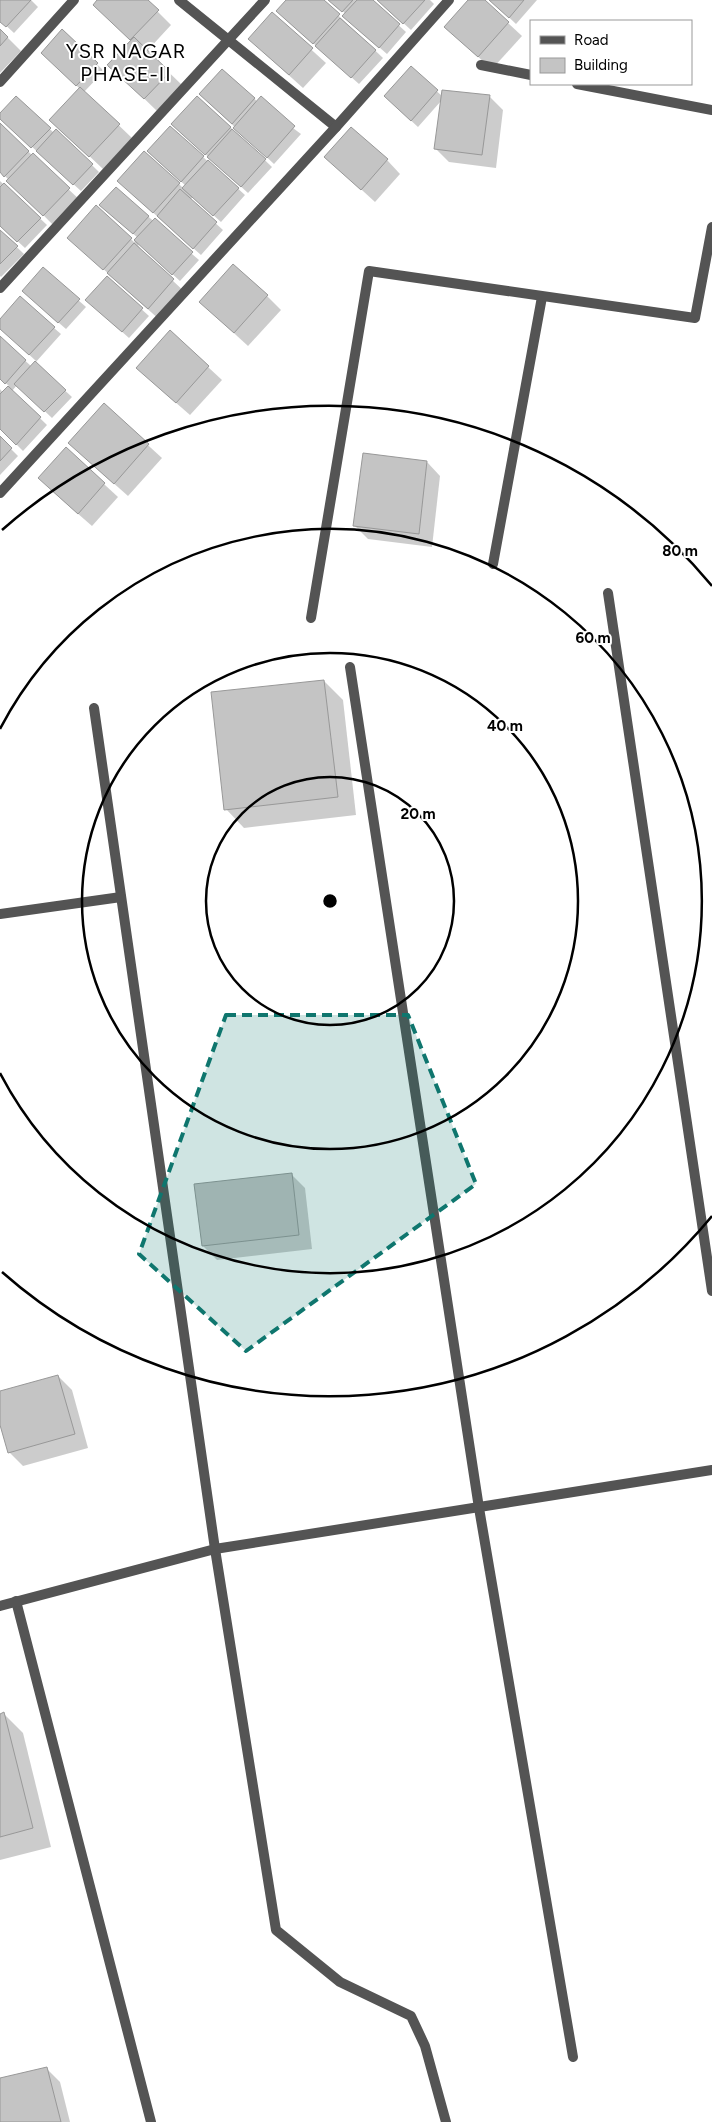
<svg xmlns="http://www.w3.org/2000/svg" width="712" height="2122" font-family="Figtree,sans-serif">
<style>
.shadow{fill:#0003}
.building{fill:#c4c4c4;stroke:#989898}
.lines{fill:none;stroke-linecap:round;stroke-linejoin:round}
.street{stroke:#545454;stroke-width:10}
.marked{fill:#0f766e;fill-opacity:0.2;stroke:#0f766e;stroke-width:4;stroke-dasharray:10 6;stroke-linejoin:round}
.ring{fill:none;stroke:#000;stroke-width:2.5}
.labels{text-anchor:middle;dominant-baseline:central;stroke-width:4;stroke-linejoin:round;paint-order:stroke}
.neighbourhood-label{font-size:20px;letter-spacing:1px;fill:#000;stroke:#fff}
.centre{fill:#000;stroke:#fff;stroke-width:2.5}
.ring-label{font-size:15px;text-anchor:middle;font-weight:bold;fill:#000;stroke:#fff;stroke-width:4;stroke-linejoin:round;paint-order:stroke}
</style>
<rect width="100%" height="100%" fill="#fff"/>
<g class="shadow">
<path d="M0,0H31L38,7L14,33L0,20Z"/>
<path d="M99,0H146L171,25L147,51L183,86L158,112L123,78L132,41L108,18Z"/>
<path d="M288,0H322L383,58L359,84L277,11Z"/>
<path d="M329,0H371L406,32L387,54L351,23L346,14Z"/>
<path d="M378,0H430L434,4L411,30Z"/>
<path d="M470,0H483L522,36L492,69L460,41Z"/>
<path d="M490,0H537L516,24Z"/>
<path d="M272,14L326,63L303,88L263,52Z"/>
<path d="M0,30L21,51L0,73Z"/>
<path d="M62,31L104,71L84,92L132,138L103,169L65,133L80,89L42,52Z"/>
<path d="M411,68L442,96H489L503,110L496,168L449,162L436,149L441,101L418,127L392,103Z"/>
<path d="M222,71L258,102L301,134L274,164L207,101Z"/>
<path d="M16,97L54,133L57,131L99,172L81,191L0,118V115Z"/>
<path d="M0,125L82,202L57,229L0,171Z"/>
<path d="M230,127L272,167L248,193L180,131Z"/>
<path d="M203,157L245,195L221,222L193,197L190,200L223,230L201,255L132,194L179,184L184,189L186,186L155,158Z"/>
<path d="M387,160L400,174L375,202L340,170Z"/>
<path d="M0,181L47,225L25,248L0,225Z"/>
<path d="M116,189L199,260L180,281L139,244L138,245L143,253L187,294L162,322L69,238L96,207L134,242L138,238L108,212Z"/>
<path d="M0,231L24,254L1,277L0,276Z"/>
<path d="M43,269L86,307L66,329L30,298Z"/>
<path d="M107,278L149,316L129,338L94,307Z"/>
<path d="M267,296L281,310L248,346L200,302Z"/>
<path d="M0,320L54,328L61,334L35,363L72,397L52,418L17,385L12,391L47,425L23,451L0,428V389L3,393L9,386L0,378V338L31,366L36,361L0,328Z"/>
<path d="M208,367L222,380L190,415L151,381Z"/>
<path d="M104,405L162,458L128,496L84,457Z"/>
<path d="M0,438L18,456L0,475Z"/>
<path d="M66,449L118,497L92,526L53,492Z"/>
<path d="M427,462L440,476L432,547L368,539L355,526Z"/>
<path d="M324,681L343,700L356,815L244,828L226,809Z"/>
<path d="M291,1174L305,1188L312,1249L217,1260L203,1246Z"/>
<path d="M58,1376L72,1390L88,1448L23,1466L9,1452L0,1420V1392Z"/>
<path d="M4,1714L23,1733L51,1847L0,1860V1715Z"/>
<path d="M46,2068L60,2082L70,2122H0V2080Z"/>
</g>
<g class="building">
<path d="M0,0H31L6,27L0,22Z"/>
<path d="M97,0H148L159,10L130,40L93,5Z"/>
<path d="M286,0H324L340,14L313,44L276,11Z"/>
<path d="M328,0H353L342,12Z"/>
<path d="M357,0H373L400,24L379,48L342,16Z"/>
<path d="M377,0H425L403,24Z"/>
<path d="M468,0H485L509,22L478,57L444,27Z"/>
<path d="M489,0H524L509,18Z"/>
<path d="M272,12L313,48L289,75L248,39Z"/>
<path d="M340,18L376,50L351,78L315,46Z"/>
<path d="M0,29L8,37L0,46Z"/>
<path d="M62,29L98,63L76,86L41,53Z"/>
<path d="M134,37L170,72L144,99L107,65Z"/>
<path d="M411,66L438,90L411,121L384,96Z"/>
<path d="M222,69L255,98L232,124L199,94Z"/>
<path d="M80,87L120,124L89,157L49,120Z"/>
<path d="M442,90L490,95L482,155L434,149Z"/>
<path d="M16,96L51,128L31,148L0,119V113Z"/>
<path d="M197,96L231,127L205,155L171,124Z"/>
<path d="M261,96L295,126L267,158L233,128Z"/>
<path d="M0,123L29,151L4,177L0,172Z"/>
<path d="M170,126L204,156L181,182L147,151Z"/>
<path d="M351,127L388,159L361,190L324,157Z"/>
<path d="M56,129L93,164L73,185L36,151Z"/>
<path d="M232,129L266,159L241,187L207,157Z"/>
<path d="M144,151L180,183L153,213L117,181Z"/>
<path d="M33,153L70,188L43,216L6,181Z"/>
<path d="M208,160L239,188L213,216L182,188Z"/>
<path d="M4,183L41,218L17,242L0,226V187Z"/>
<path d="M116,187L149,216L133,234L99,205Z"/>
<path d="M180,189L217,222L193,249L157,216Z"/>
<path d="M96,205L132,238L103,270L67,238Z"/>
<path d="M155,218L193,252L172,275L134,240Z"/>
<path d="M0,230L18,246L0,264Z"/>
<path d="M134,243L174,279L148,309L107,273Z"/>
<path d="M233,264L268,295L234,333L199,302Z"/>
<path d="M43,267L80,299L58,323L22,291Z"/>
<path d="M107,276L143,308L122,332L85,300Z"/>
<path d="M20,296L55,327L29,355L0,329V319Z"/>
<path d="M170,330L209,366L176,403L136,368Z"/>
<path d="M0,336L26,360L5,384L0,379Z"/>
<path d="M35,361L66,390L44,412L14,384Z"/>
<path d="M8,386L41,417L16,445L0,429V394Z"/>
<path d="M104,403L149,444L114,484L68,443Z"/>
<path d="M0,436L12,448L0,461Z"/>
<path d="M66,447L105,483L78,514L38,478Z"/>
<path d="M363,453L427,461L419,534L353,526Z"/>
<path d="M324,680L338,797L224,810L211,692Z"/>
<path d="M292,1173L299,1235L202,1246L194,1184Z"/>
<path d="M58,1375L75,1434L8,1453L0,1425V1391Z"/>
<path d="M4,1712L33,1828L0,1837V1714Z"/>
<path d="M47,2067L61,2122H0V2078Z"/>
</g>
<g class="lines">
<g class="street">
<path d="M179,0L336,127"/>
<path d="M481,65L531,75"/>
<path d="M0,82L74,0"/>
<path d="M577,84L712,110"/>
<path d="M0,288L265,0"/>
<path d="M0,493L336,127L449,0"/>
<path d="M493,564L542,297"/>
<path d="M608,593L712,1291"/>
<path d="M311,618L369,271L695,318L712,227"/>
<path d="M350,667L479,1508L573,2057"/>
<path d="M94,708L215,1549L276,1930L340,1982L411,2016L425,2046L446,2122"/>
<path d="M0,914L121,897"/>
<path d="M16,1601L151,2122"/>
<path d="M0,1606L215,1549L712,1470"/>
</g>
</g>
<path class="marked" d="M226,1015H408L476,1184L246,1351L139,1254Z"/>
<g class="ring">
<circle cx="330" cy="901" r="124"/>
<circle cx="330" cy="901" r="248"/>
<path d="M0 729A372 372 0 1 1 0 1073"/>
<path d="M712 1216A495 495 0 0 1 2 1272M2 530A495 495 0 0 1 712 586"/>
</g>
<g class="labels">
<g class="neighbourhood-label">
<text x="126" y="51">YSR NAGAR<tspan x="126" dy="23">PHASE-II</tspan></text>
</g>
</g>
<circle cx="330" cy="901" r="8" class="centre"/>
<g class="ring-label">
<text x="680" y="556">80 m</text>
<text x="593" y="643">60 m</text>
<text x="505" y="731">40 m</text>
<text x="418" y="819">20 m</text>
</g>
<rect x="530" y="20" width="162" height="65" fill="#ffffff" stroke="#999999"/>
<rect x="540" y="36" width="25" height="8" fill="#545454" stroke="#999999"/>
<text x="574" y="45" font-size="15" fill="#000000">Road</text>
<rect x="540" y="58" width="25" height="15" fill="#c4c4c4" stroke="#999999"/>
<text x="574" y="70" font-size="15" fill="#000000">Building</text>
</svg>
